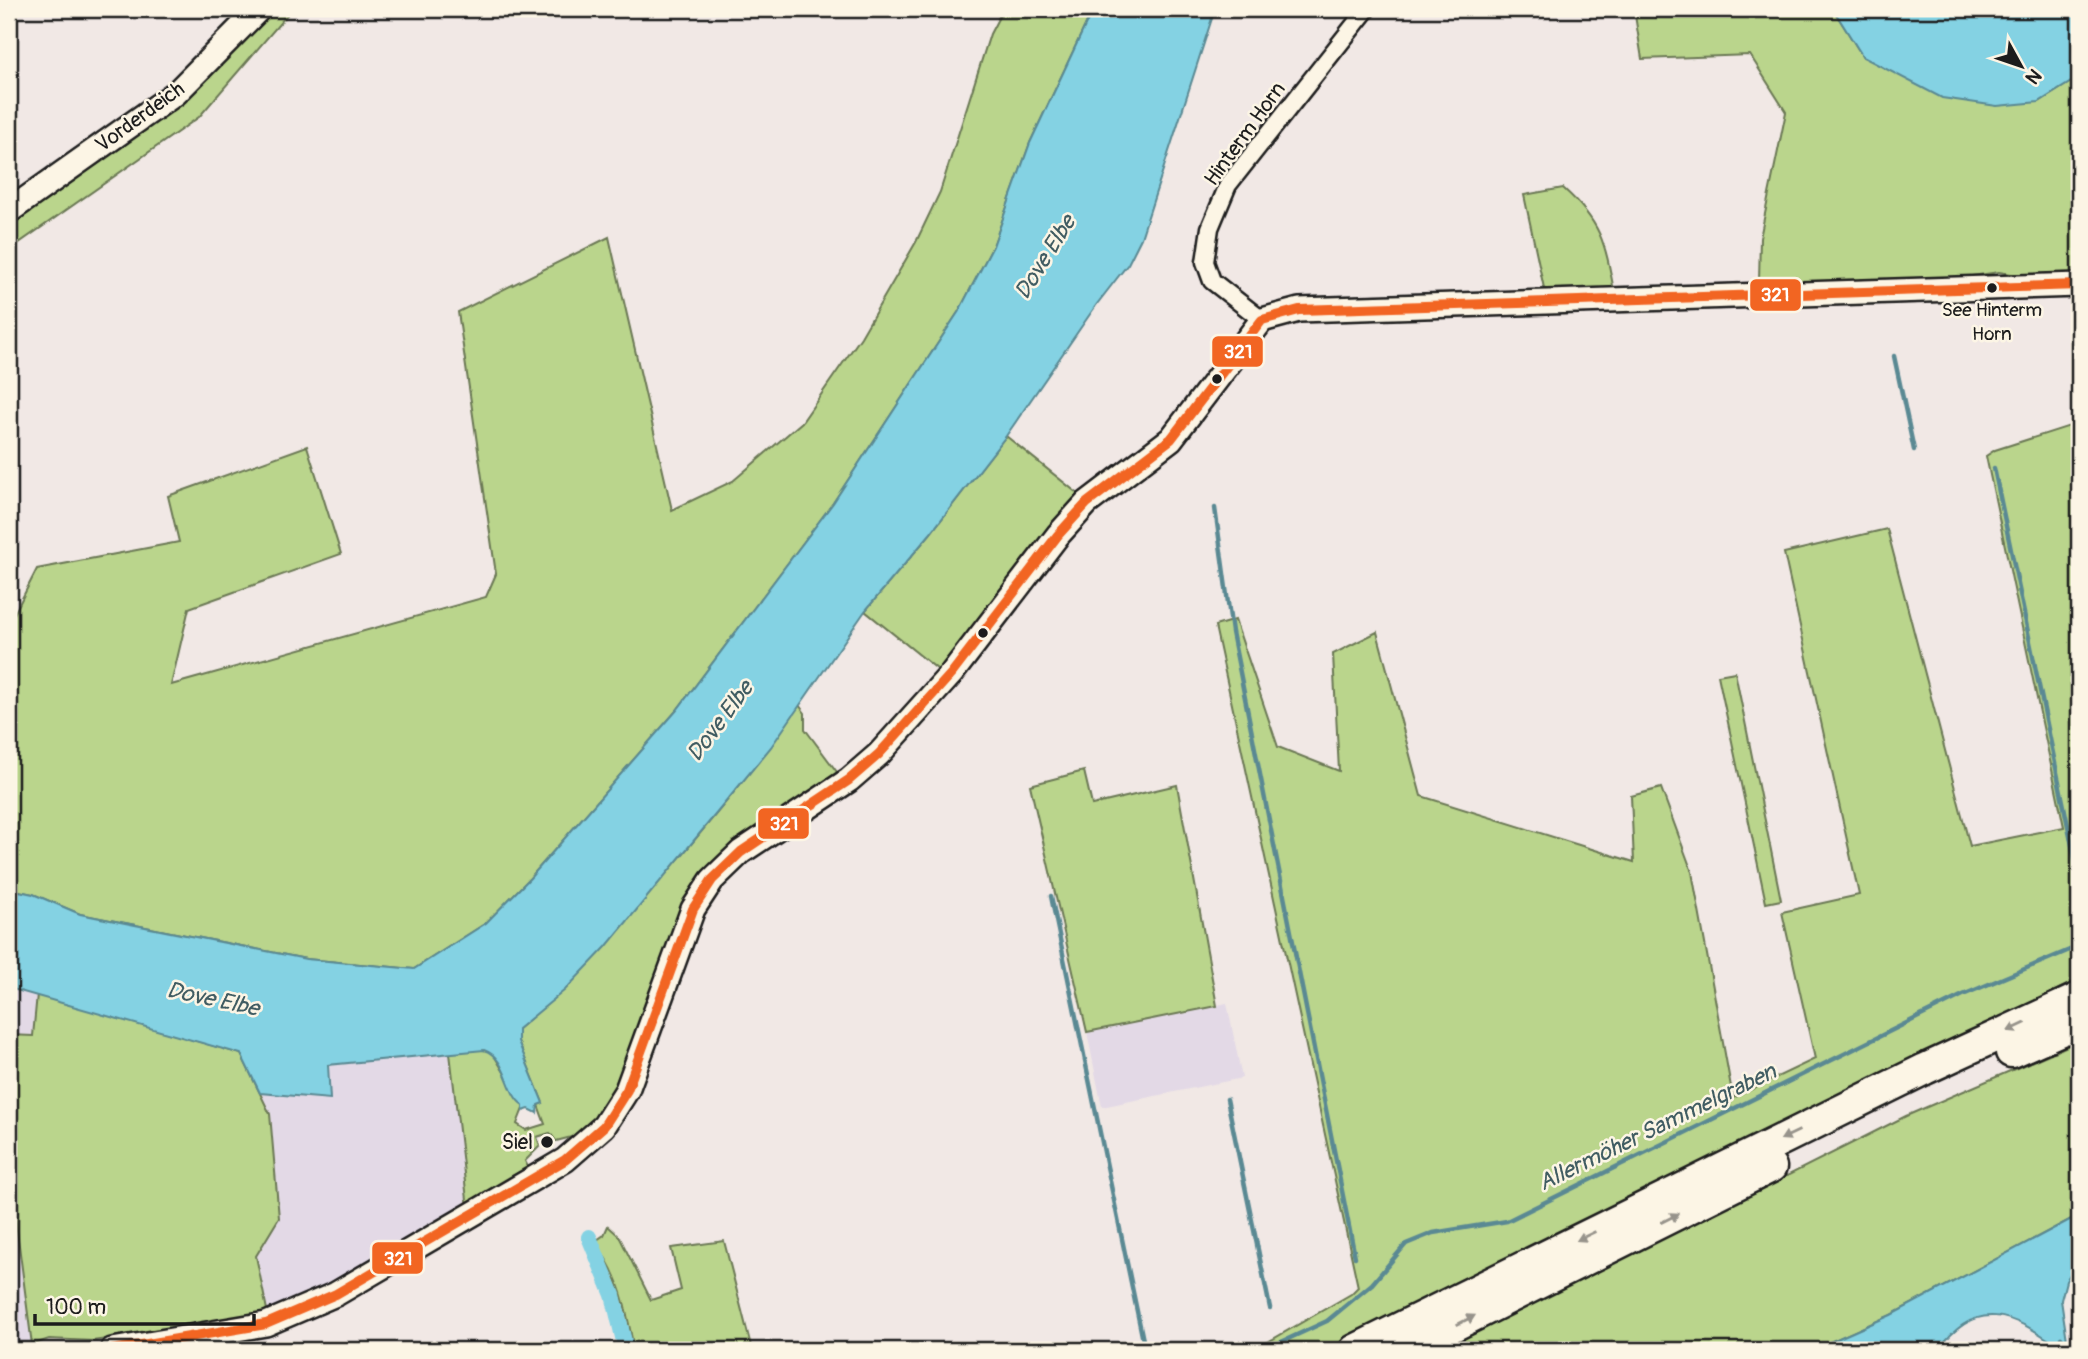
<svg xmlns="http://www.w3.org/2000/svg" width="2088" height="1359" font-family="Pangolin,sans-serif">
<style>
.built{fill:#e3d9e6}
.green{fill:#bad58c;stroke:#6b7854;stroke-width:2}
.water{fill:#84d2e3;stroke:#5a8993;stroke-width:2}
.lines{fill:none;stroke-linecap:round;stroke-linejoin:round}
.stream{stroke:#5a8993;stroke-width:4.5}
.canal{stroke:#84d2e3;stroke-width:16}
.street-casing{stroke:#1c1c1c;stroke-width:21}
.secondary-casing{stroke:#1c1c1c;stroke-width:28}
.highway-casing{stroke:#1c1c1c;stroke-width:35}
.street{stroke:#fcf5e5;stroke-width:16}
.secondary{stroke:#fcf5e5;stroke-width:23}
.highway{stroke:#fcf5e5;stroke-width:30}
.bus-1-casing{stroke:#fcf5e5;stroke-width:16}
.bus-1{stroke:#f26522;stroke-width:10}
.oneway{fill:#97938b}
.bus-dot{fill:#1c1c1c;stroke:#fcf5e5;stroke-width:2.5}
.labels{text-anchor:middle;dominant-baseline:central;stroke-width:5;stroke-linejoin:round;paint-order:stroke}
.bus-label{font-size:19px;fill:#1c1c1c;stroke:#fcf5e5}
.street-label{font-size:21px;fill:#1c1c1c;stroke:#fcf5e5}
.poi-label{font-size:21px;fill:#1c1c1c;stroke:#fcf5e5;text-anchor:end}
.water-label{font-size:23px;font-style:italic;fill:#405c62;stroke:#fcf5e5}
.line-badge{stroke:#fcf5e5;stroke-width:2.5}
.badge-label{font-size:19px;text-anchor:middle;font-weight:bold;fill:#fff}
</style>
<rect width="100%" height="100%" fill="#f1e8e5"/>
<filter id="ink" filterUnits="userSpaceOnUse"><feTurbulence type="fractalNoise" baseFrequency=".0143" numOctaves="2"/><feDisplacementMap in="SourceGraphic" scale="14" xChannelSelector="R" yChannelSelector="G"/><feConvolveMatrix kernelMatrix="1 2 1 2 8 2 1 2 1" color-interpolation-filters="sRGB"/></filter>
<g filter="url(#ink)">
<g class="built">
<path d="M9,988L37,994L33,1036L9,1035Z"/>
<path d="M1227,1003L1242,1078L1102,1107L1087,1032Z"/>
<path d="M450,1053L468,1208L333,1288L268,1315L256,1256L279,1218L270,1114L260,1093L329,1099L327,1066Z"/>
<path d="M9,1169L32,1345L23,1350H9Z"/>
</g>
<g class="green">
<path d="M269,9H292L199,117L9,250V221Z"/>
<path d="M1003,9H1093L1030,143L993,246L959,311L833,503L677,710L530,878L486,923L414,969L306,959L80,914L33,894L9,889V624L37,569L179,542L168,496L307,446L341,554L189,608L171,685L486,597L496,574L458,312L609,237L672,510L733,481L802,422L861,337L916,242L940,192L990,34Z"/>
<path d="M1634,9H1833L1863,57L2039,102L2079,77V278H2036L1999,272L1951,279L1759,282L1760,238L1786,112L1750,55L1642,59Z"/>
<path d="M1563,188C1601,222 1605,242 1614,291L1545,293L1524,195Z"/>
<path d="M2079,423V979L1325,1350H1254L1351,1294L1358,1287L1215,626L1235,620L1278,747L1339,771L1333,654L1377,632L1421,796L1634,862L1631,796L1661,788L1692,872L1733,1098L1815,1059L1782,912L1859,895L1784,553L1887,529L1970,846L2064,827L1986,456L1995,450Z"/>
<path d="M1006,436L1082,497L942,673L865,611L930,534Z"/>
<path d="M1735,672L1781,900L1766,903L1718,675Z"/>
<path d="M799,705L805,713V729L840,776L689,903L609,1100L587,1133L556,1141L550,1133L537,1137L540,1146L525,1161L529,1169L468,1208L450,1053L475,1048L492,1052L524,1106L517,1124L526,1130L545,1124L538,1105L543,1103L518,1041V1029C582,975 633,913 687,849C726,802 765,756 799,705Z"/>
<path d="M1084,771L1092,805L1177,785L1217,1006L1087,1032L1030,785Z"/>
<path d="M37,994L241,1054L270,1114L279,1218L256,1256L268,1315L93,1341L49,1339L32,1345L9,1169V1035L33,1036Z"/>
<path d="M2079,1041V1215L1891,1315L1812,1350H1441L1906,1116Z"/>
<path d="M608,1226L619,1236L651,1300L681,1290L671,1248L724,1241L752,1350H634C627,1312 620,1273 594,1242L604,1235Z"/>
</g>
<g class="water">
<path d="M1093,9H1215L1141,238L1128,264L1097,304L1006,436L930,534L865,611L771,747L606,947L565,990L518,1029V1041L543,1103L538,1105L537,1113L529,1109L523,1111V1105C506,1095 508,1058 484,1050L328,1065L330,1099L260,1093L241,1054L9,988V889L33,894L80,914L306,959L414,969L486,923L530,878L677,710L833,503L959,311L993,246L1030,143Z"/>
<path d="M1833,9H2079V77L2039,102L1997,106L1942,98L1863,57Z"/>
<path d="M2079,1215V1259L2066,1281L2061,1300L2067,1340L2058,1346C2013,1315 1977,1296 1938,1350H1812L1891,1315Z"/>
</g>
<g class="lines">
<g class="stream">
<path d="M1894,356L1914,450"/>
<path d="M1994,468L2079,879"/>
<path d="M1215,508L1232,632L1355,1257"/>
<path d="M1051,896L1145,1350"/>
<path d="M1227,1099L1270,1308"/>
<path d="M2061,1338L2072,1350"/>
<path d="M1264,1350L1327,1321L1372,1284L1406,1244L1433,1233L1507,1221L1963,995L2079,946"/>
</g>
<path class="canal" d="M589,1237L613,1295L626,1350"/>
<defs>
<path id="street" d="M1262,320L1212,281L1205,262L1210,228L1228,185L1367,9"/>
<g id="secondary">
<path d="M9,211L176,93L259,9"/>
<path d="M112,1350L266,1324L336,1294L565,1160L604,1126L627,1090L693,909L712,880L741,852L849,780L879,754L952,673L1058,535L1087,503L1171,439L1262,320L1299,310L2079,285"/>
</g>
<g id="highway">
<path d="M2011,1052L2079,1022"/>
<path d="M1355,1350L1925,1069L2079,998"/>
<path d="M1405,1350L1771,1167"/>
</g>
</defs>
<use href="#street" class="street-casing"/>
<use href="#secondary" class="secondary-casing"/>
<use href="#highway" class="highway-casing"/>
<use href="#street" class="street"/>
<use href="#secondary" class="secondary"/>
<use href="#highway" class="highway"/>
<defs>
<path id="bus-1" d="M112,1350L266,1324L336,1294L565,1160L604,1126L627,1090L693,909L712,880L741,852L849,780L879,754L952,673L1058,535L1087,503L1171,439L1262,320L1299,310L2079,285"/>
</defs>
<use href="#bus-1" class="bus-1-casing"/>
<use href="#bus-1" class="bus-1"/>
</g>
<defs><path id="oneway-solid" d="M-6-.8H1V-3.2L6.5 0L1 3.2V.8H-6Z" transform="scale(1.75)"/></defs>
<g class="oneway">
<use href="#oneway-solid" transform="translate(2017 1027) rotate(155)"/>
<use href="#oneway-solid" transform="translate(1790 1135) rotate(154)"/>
<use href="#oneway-solid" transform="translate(1670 1218) rotate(-27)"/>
<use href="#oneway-solid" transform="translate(1586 1236) rotate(154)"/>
<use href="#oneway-solid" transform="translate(1466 1320) rotate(-27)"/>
</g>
</g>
<g class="bus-dot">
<circle cx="1992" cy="288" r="6"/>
<circle cx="1217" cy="379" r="6"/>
<circle cx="983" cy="633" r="6"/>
<circle cx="547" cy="1142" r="7"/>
</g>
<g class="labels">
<g class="bus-label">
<text x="1992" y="310">See Hinterm<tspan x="1992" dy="24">Horn</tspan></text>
</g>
<g class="street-label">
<text transform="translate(140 117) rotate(-36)">Vorderdeich</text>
<text transform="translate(1245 134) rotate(-54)">Hinterm Horn</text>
</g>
<g class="poi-label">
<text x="533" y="1142">Siel</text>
</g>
<g class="water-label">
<text transform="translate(1045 257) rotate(-58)">Dove Elbe</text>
<text transform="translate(720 721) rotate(-53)">Dove Elbe</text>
<text transform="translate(213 999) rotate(12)">Dove Elbe</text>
<text transform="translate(1657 1127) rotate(-26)">Allermöher Sammelgraben</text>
</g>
</g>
<g class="line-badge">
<rect x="1749" y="278" width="53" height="34" rx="7" fill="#f26522"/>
<rect x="1211" y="335" width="53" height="33" rx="7" fill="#f26522"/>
<rect x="757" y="807" width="53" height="33" rx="7" fill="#f26522"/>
<rect x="371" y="1241" width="53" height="34" rx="7" fill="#f26522"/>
</g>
<g class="badge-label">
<text x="1775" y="301">321</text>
<text x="1238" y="358">321</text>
<text x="784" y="830">321</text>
<text x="398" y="1265">321</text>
</g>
<rect width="2088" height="1359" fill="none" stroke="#fcf5e5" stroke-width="35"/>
<rect x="18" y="18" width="2053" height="1324" fill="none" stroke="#1c1c1c" stroke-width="2.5" filter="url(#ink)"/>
<g transform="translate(2021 66) rotate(130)" stroke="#fcf5e5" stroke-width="5" paint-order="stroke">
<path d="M0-5L12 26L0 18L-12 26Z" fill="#1c1c1c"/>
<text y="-10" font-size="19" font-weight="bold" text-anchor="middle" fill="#1c1c1c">N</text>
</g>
<path d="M35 1314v10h219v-10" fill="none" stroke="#1c1c1c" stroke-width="3.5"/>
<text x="46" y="1314" font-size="21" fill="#1c1c1c" stroke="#fcf5e5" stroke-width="5" paint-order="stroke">100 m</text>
</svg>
